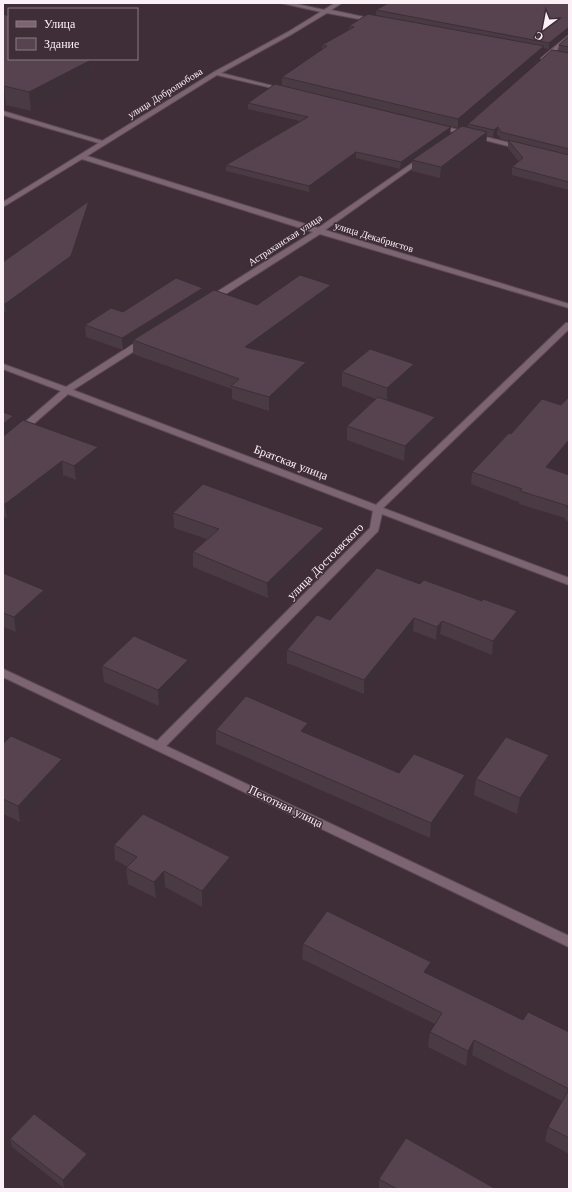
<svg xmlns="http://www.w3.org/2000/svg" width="572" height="1192" font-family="'Libre Baskerville',serif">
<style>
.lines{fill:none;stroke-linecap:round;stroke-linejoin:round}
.lane-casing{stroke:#5d4c57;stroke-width:2}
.street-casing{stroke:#5d4c57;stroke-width:2}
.lane{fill:#7c6473;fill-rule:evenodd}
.street{fill:#7c6473;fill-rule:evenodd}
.wall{fill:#4a3a44}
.shaded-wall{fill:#3c2f37}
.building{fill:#56434f;stroke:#3c2f37}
.labels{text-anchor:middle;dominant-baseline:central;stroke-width:3;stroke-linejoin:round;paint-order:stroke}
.far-street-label{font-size:10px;fill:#fcf0f7;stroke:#3f2d38}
.street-label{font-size:12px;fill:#fcf0f7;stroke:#3f2d38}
</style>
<rect width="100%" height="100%" fill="#3f2d38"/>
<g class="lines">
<defs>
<g id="lane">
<path d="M281,3H292L329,11L326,13Z"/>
<path d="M3,111L106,142L107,143L102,144L3,115Z"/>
</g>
<g id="street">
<path d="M335,3H342L331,10L378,20L375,22L327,13L292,34L221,73L285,89V91L217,75L87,156L318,228L421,157H425V159L325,230L569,304V308L320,234L213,302H207V298L313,232L82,159L3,207V202L214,72L288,32Z"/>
<path d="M569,35V40L545,60H541V58Z"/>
<path d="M439,125L522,146L523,147L520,149L437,128L436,127Z"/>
<path d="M566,323H569V329L383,508L569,578V585L382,514L378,531L166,746L569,936V947L3,677V669L157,741L370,528L373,511L68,394L6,448L3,449V441L61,391L3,369V364L66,387L141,339H147V343L73,390L376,505Z"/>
</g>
</defs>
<use href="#lane" class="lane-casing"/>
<use href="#street" class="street-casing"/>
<use href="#lane" class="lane"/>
<use href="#street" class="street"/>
</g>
<g class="wall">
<path d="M569,3V34H568L549,49L543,48V55L458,128L282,86V77L322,50V45L349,30V26L376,15V10Z"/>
<path d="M3,14L9,59L91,60L92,79L31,111L6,105L3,106Z"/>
<path d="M569,36V190L512,175V167L519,162L508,148V141L501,139L497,134L493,137L487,136L486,143L440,178L412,171V160L400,169L356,158L309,192L226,171V165L300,121L248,109V103L450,134L467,127L468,124L558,51L559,45Z"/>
<path d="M89,201V208L71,263L6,312L3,311V262Z"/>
<path d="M331,285V298L259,350L306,375L269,411L232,399V389L133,354V343L123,350L86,337L85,325L123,312L203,296L257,305Z"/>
<path d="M342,372L414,378L388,401L435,417L434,431L404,461L347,440V426L376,399L342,386Z"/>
<path d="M3,412L13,416L14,428L100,461L76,480L63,475L7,518L3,517Z"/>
<path d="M569,450L553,469L569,475V522L565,520V518L519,504V502L471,484L472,472Z"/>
<path d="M173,513L324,543L268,598L193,567V552L207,539L174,528Z"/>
<path d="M377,568L515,624L492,655L440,634L436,640L413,631L364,694L287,663V650L330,620Z"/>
<path d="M3,573L44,590L46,605L16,632L3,627Z"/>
<path d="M188,660L189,675L159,706L104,682L102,666Z"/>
<path d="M216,730L308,734L399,773L463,790L430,838L216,744Z"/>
<path d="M3,744L65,774L20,822L3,814Z"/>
<path d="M547,770L517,814L474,795L476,779Z"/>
<path d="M114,845L230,857L231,873L202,907L165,887L156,898L128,884L126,868L128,867L115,860Z"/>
<path d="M303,944L430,975L523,1020L569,1032V1154L545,1141L548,1127L562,1101L472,1055L466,1066L428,1047L430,1032L435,1024L302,959Z"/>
<path d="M10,1139L87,1154L88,1162L64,1188L12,1147Z"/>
<path d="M379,1179L493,1189H379Z"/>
</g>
<g class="shaded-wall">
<path d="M569,27L568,34L549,49V43Z"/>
<path d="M544,46L543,55L458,128V119Z"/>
<path d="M91,60L92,79L31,111L29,92Z"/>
<path d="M4,86L6,105L3,106V87Z"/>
<path d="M451,127L450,134L400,169L401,162Z"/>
<path d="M498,127L497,134L493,137L494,130Z"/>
<path d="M487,132L486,143L440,178L441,167Z"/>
<path d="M356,152V158L309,192V186Z"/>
<path d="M89,201V208L71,263L6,312L5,304Z"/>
<path d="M331,285V298L245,360V347Z"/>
<path d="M203,288V299L133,340V343L123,350L122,338Z"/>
<path d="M306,362V375L269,411V397Z"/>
<path d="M414,364V378L387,403V388Z"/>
<path d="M13,416L14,429L3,439V424Z"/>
<path d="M435,417L434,431L404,461L405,446Z"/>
<path d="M569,440V450L545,479L546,467Z"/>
<path d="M98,447L100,461L76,480L74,466Z"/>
<path d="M62,461L63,475L7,518L5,504Z"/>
<path d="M324,528V543L268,598L267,583Z"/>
<path d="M44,590L46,605L16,632L14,617Z"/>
<path d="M517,611L515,624L492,655L493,641Z"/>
<path d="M414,618L413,631L364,694V680Z"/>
<path d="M442,621L440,634L436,640L437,627Z"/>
<path d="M188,660L189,675L159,706L158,690Z"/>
<path d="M308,723V738L301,731Z"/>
<path d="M549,755L547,770L517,814L520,798Z"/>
<path d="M62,759L65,774L20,822L18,806Z"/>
<path d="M465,775L463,790L430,838L431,823Z"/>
<path d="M230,857L231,873L202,907V891Z"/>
<path d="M164,871L165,887L156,898L154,882Z"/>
<path d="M431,962L430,976L424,972Z"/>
<path d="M474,1040L472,1055L466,1066L468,1051Z"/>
<path d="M87,1154L88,1162L64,1188L63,1180Z"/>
</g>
<g class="building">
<path d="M388,3H569V27L549,43L376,10Z"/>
<path d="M3,14L9,16V39L8,40H9V59H85L91,60L29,92L4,86L3,87Z"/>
<path d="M368,14L544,46L458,119L282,77L327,46L322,45L354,27L349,26Z"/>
<path d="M569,36V47L559,45Z"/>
<path d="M552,50L569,53V149L501,132L498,127L494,130L468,124Z"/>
<path d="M275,84L451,127L401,162L356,152L309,186L226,165L308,117L248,103Z"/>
<path d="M462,126L487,132L441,167L412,160Z"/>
<path d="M508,140L569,155V182L512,167L523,158Z"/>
<path d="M89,201L71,256L5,304H3V262Z"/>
<path d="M300,275L331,285L245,347L306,362L269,397L231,386L239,379L133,340L214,290L257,305Z"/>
<path d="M176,278L203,288L122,338L85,325L111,308L123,312Z"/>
<path d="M370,349L414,364L387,388L342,372Z"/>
<path d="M378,397L435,417L405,446L347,426Z"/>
<path d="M569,397V440L546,467L569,475V508H567L568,506L520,491L522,489L472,472L509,433L511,434L542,399L561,405Z"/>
<path d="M3,412L13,416L3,424Z"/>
<path d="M23,420L98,447L74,466L62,461L5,504H3V436L5,435Z"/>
<path d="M203,484L324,528L267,583L193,552L219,529L173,513Z"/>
<path d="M377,568L420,584L424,580L482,601L483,599L517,611L493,641L442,621L437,627L414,618L364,680L287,650L317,615L330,620Z"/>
<path d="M3,573L44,590L14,617L3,613Z"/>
<path d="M134,636L188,660L158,690L102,666Z"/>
<path d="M246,696L308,723L301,731L399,773L414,754L465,775L431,823L216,730Z"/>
<path d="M11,736L62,759L18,806L3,799V744Z"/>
<path d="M506,737L549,755L520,798L476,779Z"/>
<path d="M143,814L230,857L202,891L164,871L154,882L126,868L137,857L114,845Z"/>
<path d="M327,911L431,962L424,972L523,1020L528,1012L569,1032V1138L548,1127L569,1089L474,1040L468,1051L430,1032L442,1013L303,944Z"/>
<path d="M34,1114L87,1154L63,1180L10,1139Z"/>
<path d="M406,1138L494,1188L493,1189H397L379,1179Z"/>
</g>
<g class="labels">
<g class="far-street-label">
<text transform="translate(165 93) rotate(-32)">улица Добролюбова</text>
<text transform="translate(374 237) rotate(17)">улица Декабристов</text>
<text transform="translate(285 240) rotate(-33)">Астраханская улица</text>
</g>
<g class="street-label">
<text transform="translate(291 462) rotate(21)">Братская улица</text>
<text transform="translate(325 561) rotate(-45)">улица Достоевского</text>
<text transform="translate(286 806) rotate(26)">Пехотная улица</text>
</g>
</g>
<rect width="572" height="1192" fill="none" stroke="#fcf0f7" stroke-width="8"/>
<rect x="8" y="8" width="130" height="52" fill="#3f2d38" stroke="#8b7b84"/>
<rect x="16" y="21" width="20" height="6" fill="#7c6473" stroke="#8b7b84"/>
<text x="44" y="28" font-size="12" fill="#fcf0f7">Улица</text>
<rect x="16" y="38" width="20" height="12" fill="#56434f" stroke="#8b7b84"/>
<text x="44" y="48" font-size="12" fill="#fcf0f7">Здание</text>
<g transform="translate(544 28) rotate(212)" stroke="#3f2d38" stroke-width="3" paint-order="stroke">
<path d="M0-3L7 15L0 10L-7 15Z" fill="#fcf0f7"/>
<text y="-6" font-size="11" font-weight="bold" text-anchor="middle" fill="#fcf0f7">С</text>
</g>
</svg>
